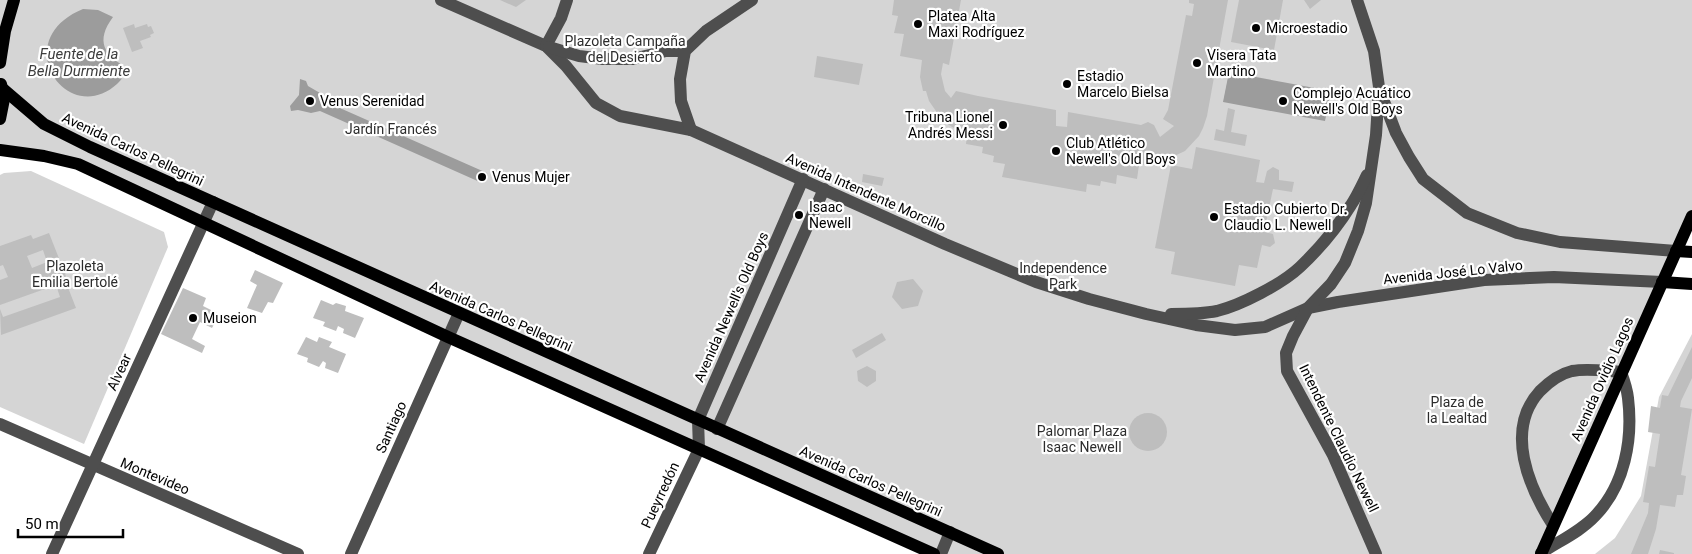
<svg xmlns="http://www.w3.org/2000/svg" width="1692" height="554" font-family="Roboto,sans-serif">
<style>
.green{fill:#d5d5d5}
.water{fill:#9c9c9c}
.building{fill:#bebebe;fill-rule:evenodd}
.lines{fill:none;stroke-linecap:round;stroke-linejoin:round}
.minor{stroke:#4e4e4e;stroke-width:12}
.major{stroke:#000;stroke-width:12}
.poi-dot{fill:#000;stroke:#fff;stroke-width:2}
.labels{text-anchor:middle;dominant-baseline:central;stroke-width:4.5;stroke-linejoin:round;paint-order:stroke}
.poi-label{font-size:14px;fill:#000;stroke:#fff;text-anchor:start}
.park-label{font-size:14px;fill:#2c2c2c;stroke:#fff}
.street-label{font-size:14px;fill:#000;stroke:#fff}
.water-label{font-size:15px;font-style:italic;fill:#3d3d3d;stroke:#fff}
</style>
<rect width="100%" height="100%" fill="#fff"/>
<g class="green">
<path d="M0,0H1692V216L1541,554H934L78,164L0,150Z"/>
<path d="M31,171L164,232L168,247L84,444L0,407V175L4,173Z"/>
<path d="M1692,334V554H1595L1615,538L1641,496L1659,397Z"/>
</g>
<g class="water">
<path d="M83,9L98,10L113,17C95,41 104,56 128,68C125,73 122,80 117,84C67,129 7,40 83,9Z"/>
<path d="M1229,72L1331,91L1325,121L1223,102Z"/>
<path d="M300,79L306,81L308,86L320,93L324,101L487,173L488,177L486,181L482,183L320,111L311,113L298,110L291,111L290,106L299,95Z"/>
</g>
<g class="building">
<path d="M500,0H526L516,7Z"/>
<path d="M894,0H961L949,65L943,63L941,74L945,91L951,98L956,91L978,96L1056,110V126L1067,127L1068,112L1141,125L1148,122L1154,125L1160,137L1174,126L1163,119L1168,110L1186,15L1192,16L1194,4L1189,3V0H1228L1207,116L1203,128L1199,136L1185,151L1157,164L1139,165L1137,179L1117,175L1116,184L1101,181L1100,186L1087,184L1086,192L1002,177L1005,164L993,162L994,156L982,153L983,147L966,144L967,134L957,130L946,123L938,114L929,101L926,91H923L920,77L922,60L900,56L904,34L894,33L898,16L892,15Z"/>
<path d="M1239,0H1283L1274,50L1231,42Z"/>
<path d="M1304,0H1321L1310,9Z"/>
<path d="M134,24L135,28L147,24L148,27L151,26L154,33L150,35L151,37L140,41L143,48L132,52L123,28Z"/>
<path d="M817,56L863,64L859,85L814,77Z"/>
<path d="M1228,108L1235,110L1231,132L1247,135L1245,146L1214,140L1216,129L1224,131Z"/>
<path d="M1196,147L1260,160L1256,182L1264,183L1267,171L1273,167L1279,170V180L1294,182L1292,192L1273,189L1264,232L1273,234L1275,243L1270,247L1262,245L1257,268L1239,265L1235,286L1171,274L1175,252L1155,248L1171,165L1192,169Z"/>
<path d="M863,174L884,178L882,186L862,182Z"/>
<path d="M49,233L69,284L67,285L76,308L1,335L0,309L3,317L60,297L56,285L0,305V280L8,277L3,265L0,266V246L31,235L33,239ZM43,250L47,262L32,268L27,256Z"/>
<path d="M255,270L283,283L273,303L268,302L262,313L247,308L257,285L250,281Z"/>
<path d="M913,279L923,291L918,306L902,309L892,297L897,282Z"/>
<path d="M183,288L206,298L203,306L219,314L212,328L200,322L192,339L205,346L202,353L161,334Z"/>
<path d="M321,300L333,305L336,303L346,306L345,311L364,318L355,338L343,333L344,329L338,326L336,331L323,326L325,322L313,318Z"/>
<path d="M882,333L886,340L856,358L852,350Z"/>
<path d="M306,337L317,342L319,337L332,342L329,347L346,354L338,373L325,368L326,363L323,361L319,367L307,362L308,358L297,354Z"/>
<path d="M1692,347V378L1681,401L1680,407L1692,409L1681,475L1686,476L1683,495H1677L1675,507L1660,505L1656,529L1648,554H1631L1648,513L1649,503L1643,502L1649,466L1655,467L1660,434L1648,432L1651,406L1660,408L1662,395L1668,396Z"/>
<path d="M867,366L876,371V381L867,387L858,381L857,371Z"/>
<circle cx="1148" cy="432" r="19"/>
<path d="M1660,550L1674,553V554H1659Z"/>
</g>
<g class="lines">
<g class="minor">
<path d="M441,0L546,46L566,66L596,103L620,116L691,130L945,244L1036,282L1089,299L1146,314L1196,325L1235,330L1265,327L1308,308L1338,302L1484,280L1554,277L1662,282"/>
<path d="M1357,0L1374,51L1379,87L1376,135L1366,203L1358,231L1345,263L1331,284L1308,308L1293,336L1286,353L1287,371L1333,455L1376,554"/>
<path d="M546,46L561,18L567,0"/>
<path d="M549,47L579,56L603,59H633L666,51H685"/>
<path d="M1380,91L1396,133L1409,157L1423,179L1467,213L1517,233L1560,242L1676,251"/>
<path d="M691,130L681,101L680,79L685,51L706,31L752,0"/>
<path d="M1171,314C1186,314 1202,314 1217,311C1241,305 1282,284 1300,267C1318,250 1338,226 1351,205C1357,196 1362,185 1367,175"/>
<path d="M0,424L298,554"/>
<path d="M717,429L824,189"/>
<path d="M1541,553C1559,541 1580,532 1595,516C1625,485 1633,439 1628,398C1627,389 1624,380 1621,372C1605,371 1588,368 1572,371C1559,374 1549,382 1540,391C1504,430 1529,488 1553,525"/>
<path d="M52,554L213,202"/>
<path d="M351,554L459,313"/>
<path d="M649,554L699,449L698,420L803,179"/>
<path d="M941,554L950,532"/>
</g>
<g class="major">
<path d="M0,63L5,31L14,0"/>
<path d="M2,88L44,124L90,147L998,554"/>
<path d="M0,119L4,99L1,84"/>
<path d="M0,150L44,156L78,164L448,337L934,554"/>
<path d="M1676,251L1692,252"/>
<path d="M1662,282L1692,284"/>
<path d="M1541,554L1692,216"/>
</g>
</g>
<g class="poi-dot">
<circle cx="918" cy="24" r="5"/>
<circle cx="1256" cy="28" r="5"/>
<circle cx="1197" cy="63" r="5"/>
<circle cx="1067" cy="84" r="5"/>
<circle cx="310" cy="101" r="5"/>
<circle cx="1283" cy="101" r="5"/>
<circle cx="1003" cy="125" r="5"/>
<circle cx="1056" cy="151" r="5"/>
<circle cx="482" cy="177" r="5"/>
<circle cx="799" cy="215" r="5"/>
<circle cx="1214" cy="217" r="5"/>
<circle cx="193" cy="318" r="5"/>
</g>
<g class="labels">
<g class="poi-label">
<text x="928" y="16">Platea Alta<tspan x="928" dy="16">Maxi Rodríguez</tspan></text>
<text x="1266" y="28">Microestadio</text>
<text x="1207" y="55">Visera Tata<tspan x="1207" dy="16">Martino</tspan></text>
<text x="1077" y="76">Estadio<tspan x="1077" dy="16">Marcelo Bielsa</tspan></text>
<text x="1293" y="93">Complejo Acuático<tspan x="1293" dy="16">Newell's Old Boys</tspan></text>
<text x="320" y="101">Venus Serenidad</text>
<text x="993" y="117" text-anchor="end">Tribuna Lionel<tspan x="993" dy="16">Andrés Messi</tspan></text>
<text x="1066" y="143">Club Atlético<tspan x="1066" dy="16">Newell's Old Boys</tspan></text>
<text x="492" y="177">Venus Mujer</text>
<text x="809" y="207">Isaac<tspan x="809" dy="16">Newell</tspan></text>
<text x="1224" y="209">Estadio Cubierto Dr.<tspan x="1224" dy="16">Claudio L. Newell</tspan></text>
<text x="203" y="318">Museion</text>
</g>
<g class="park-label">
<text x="625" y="41">Plazoleta Campaña<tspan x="625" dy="16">del Desierto</tspan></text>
<text x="391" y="129">Jardín Francés</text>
<text x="75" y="266">Plazoleta<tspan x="75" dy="16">Emilia Bertolé</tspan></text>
<text x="1063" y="268">Independence<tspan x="1063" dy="16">Park</tspan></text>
<text x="1457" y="402">Plaza de<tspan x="1457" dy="16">la Lealtad</tspan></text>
<text x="1082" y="431">Palomar Plaza<tspan x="1082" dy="16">Isaac Newell</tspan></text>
</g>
<g class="street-label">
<text transform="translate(133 149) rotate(25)">Avenida Carlos Pellegrini</text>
<text transform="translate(866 192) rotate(24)">Avenida Intendente Morcillo</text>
<text transform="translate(1453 272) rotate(-6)">Avenida José Lo Valvo</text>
<text transform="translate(731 307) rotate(-66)">Avenida Newell's Old Boys</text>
<text transform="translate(501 316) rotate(24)">Avenida Carlos Pellegrini</text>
<text transform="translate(119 372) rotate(-65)">Alvear</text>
<text transform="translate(1602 379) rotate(-66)">Avenida Ovidio Lagos</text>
<text transform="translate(391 427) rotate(-66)">Santiago</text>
<text transform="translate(1339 438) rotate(64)">Intendente Claudio Newell</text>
<text transform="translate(155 476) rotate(23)">Montevideo</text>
<text transform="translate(871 481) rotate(24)">Avenida Carlos Pellegrini</text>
<text transform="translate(660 495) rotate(-65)">Pueyrredón</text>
</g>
<g class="water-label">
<text x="79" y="54">Fuente de la<tspan x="79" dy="17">Bella Durmiente</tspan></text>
</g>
</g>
<path d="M18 529v8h105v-8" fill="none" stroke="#000000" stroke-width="2.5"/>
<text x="25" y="529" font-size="15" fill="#000000" stroke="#ffffff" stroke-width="4" paint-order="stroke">50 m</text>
</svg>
